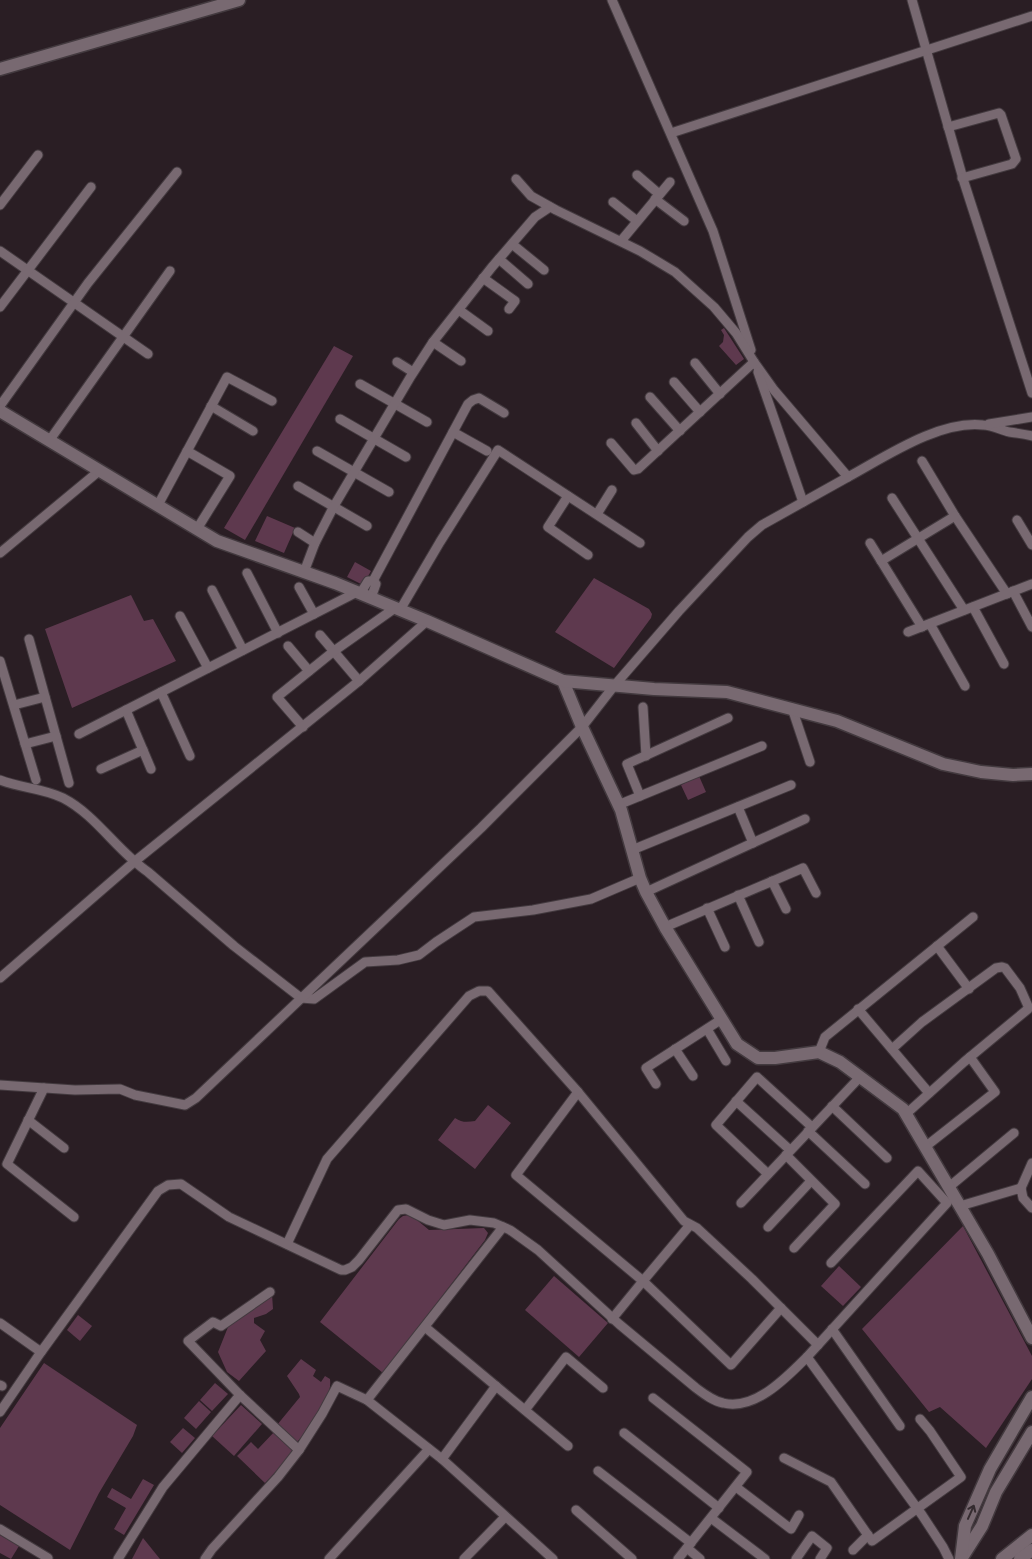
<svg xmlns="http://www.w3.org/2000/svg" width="1032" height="1559" font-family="'PT Sans Narrow',sans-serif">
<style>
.green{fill:#5e394e}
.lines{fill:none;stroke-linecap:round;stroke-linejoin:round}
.street-casing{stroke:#433a3f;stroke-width:11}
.secondary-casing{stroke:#433a3f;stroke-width:15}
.street{stroke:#786971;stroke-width:9}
.secondary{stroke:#786971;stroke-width:12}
.oneway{stroke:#342b2f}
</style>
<rect width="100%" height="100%" fill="#2a1e24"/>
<g class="green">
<path d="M724,328L744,359L736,365L719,346L723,342L724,335L721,330Z"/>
<path d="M334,346L353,356L245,540L224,528Z"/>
<path d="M267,516L295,528L284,553L255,541Z"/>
<path d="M355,562L371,571L363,585L347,577Z"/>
<path d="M594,578L649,609L652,614L651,618L614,668L555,632Z"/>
<path d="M131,595L144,621L153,619L176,661L72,708L45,629Z"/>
<path d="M699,776L706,792L688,800L681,785Z"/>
<path d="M488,1105L511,1123L475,1169L438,1140L455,1118C462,1123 468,1122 475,1121Z"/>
<path d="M409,1215L417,1220L429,1230L484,1228L488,1233L485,1240L383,1373L320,1322L399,1219L403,1216Z"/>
<path d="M963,1226L1032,1356V1379L986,1448L940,1407L929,1412L862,1329Z"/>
<path d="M839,1266L861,1287L843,1306L821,1286Z"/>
<path d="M554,1276L608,1323L579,1357L525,1310Z"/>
<path d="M272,1294L273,1309L266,1314L254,1318V1323L265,1331L260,1340L266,1351L239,1381L227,1372L218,1352L228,1327L242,1313L258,1306Z"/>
<path d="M78,1315L92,1326L80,1341L67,1330Z"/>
<path d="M301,1359L316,1370L313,1376L321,1382L325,1376L330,1379C333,1398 310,1429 297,1442L277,1425L300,1397L299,1394L287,1376Z"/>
<path d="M44,1363L137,1425L133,1436L99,1493L70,1550L0,1505V1428Z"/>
<path d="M215,1383L228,1394L212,1411L200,1400Z"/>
<path d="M199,1401L211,1412L196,1429L184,1418Z"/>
<path d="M241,1405L262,1424L234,1456L212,1436Z"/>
<path d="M183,1428L195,1438L182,1453L170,1442Z"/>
<path d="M275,1431L296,1450L265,1483L237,1456L251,1442L258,1449Z"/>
<path d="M143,1479L154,1485L124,1535L114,1529L126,1508L107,1497L112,1488L131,1499Z"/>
<path d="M0,1535L19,1546L11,1559L0,1553Z"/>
<path d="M143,1538L160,1559H132Z"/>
</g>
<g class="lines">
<defs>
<g id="street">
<path d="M612,0L713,231L751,350"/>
<path d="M912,0L964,182L1032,393"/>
<path d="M948,127L999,113L1001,115L1016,159L1012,164L962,178"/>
<path d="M671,133L1032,16"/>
<path d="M637,175L659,194"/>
<path d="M516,179L531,196L556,210L640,251L675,272L714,307L736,333L754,362L774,390L848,477C885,457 939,420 983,425C992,425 1001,430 1009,432C1017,433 1024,434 1032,436"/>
<path d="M655,199L684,221"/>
<path d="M613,202L637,221"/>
<path d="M0,205L38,155"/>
<path d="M621,241L670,182"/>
<path d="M512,244L544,270"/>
<path d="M0,251L148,354"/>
<path d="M499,259L528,284"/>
<path d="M483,278L515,301L509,309"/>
<path d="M0,307L91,187"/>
<path d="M459,310L488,331"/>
<path d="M433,342L461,361"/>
<path d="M397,362L413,372"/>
<path d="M695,363L720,394"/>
<path d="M758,372L803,502"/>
<path d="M674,382L700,412"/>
<path d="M360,384L427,422"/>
<path d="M650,397L680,431"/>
<path d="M0,406L88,283L177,172"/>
<path d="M211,406L253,431"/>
<path d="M340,419L406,457"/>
<path d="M636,423L658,451"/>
<path d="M989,424L1032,417"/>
<path d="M453,432L487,451"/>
<path d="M49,441L170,271"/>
<path d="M611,443L634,470L638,469L754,362"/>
<path d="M187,451L230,476L197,529"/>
<path d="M317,451L389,492"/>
<path d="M922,461L955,516L1007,594"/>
<path d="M298,486L367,526"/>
<path d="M568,496L548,527L588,555"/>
<path d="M892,498L964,610"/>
<path d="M158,505L227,377L272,401"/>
<path d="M597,514L612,490"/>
<path d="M1017,520L1032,545"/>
<path d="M298,532L315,543"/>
<path d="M870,543L922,627"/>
<path d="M0,553L99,471"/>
<path d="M881,561L955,516"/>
<path d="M304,572L315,543L334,506L411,376L433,342L492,267L535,217L550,207"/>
<path d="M247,573L278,633"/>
<path d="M373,581L468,404L473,400L479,398L504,413"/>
<path d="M299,587L314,614"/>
<path d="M212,590L243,650"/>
<path d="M1013,591L1032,627"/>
<path d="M360,594L368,581H373L376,584L371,598"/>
<path d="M973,607L1004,664"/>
<path d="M400,610L440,542L498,450L640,543"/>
<path d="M180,616L208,668"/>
<path d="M930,624L965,686"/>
<path d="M908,632L1032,584"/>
<path d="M320,635L359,681"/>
<path d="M29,639L69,783"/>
<path d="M288,646L309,671"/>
<path d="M0,661L36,780"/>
<path d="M161,692L190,756"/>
<path d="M14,705L45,697"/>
<path d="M643,707L646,756"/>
<path d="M792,708L810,762"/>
<path d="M126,710L151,769"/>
<path d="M303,727L277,697L334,651L395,608"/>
<path d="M79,734L357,592"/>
<path d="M25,744L56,736"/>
<path d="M101,769L143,750"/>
<path d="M0,780C20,788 43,788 63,798C96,815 117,851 148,872L234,946L301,998L314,999L365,962L398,960L419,955L436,942L474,917L533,910L591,899L640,878"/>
<path d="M640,796L627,764L728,718"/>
<path d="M618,805L762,746"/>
<path d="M738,807L753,843"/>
<path d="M632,850L791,785"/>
<path d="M772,881L786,909"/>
<path d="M646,892L805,819"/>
<path d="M738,895L759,942"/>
<path d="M707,908L725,947"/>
<path d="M665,927L803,868L816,893"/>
<path d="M937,946L969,989"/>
<path d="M0,978L134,862L359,681L427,621"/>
<path d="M858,1009L929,1093"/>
<path d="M707,1029L726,1061"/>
<path d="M675,1049L693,1076"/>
<path d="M892,1049L922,1022L996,968L1002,967L1005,968L1020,988L1028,1006V1009L964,1062L906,1114"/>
<path d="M819,1052L825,1037L973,917"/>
<path d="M656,1084L646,1068L722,1019"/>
<path d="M0,1085L75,1090L120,1089L135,1095L185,1105L196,1098L481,828L582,727L614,686L679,611L748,537L762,525L848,477"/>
<path d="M44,1088L7,1164L74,1217"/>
<path d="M736,1101L790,1150"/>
<path d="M832,1106L887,1158"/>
<path d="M28,1120L64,1148"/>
<path d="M808,1131L865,1184"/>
<path d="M925,1147L995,1092L970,1057"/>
<path d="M786,1155L835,1204L794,1248"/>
<path d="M768,1174L716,1125L757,1077L812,1127"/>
<path d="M949,1187L1014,1133"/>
<path d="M1021,1188L1032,1163"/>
<path d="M741,1203L860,1077"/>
<path d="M960,1206L1021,1188L1023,1198L1032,1208"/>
<path d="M690,1225L643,1281L516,1175L578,1092L684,1221L697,1228L752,1279L818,1345"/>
<path d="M503,1227L367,1400L442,1459L553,1559"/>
<path d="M768,1227L811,1181"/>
<path d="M287,1244L327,1159L469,996L479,991H488L578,1092"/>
<path d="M612,1319L643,1281L731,1365L781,1308"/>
<path d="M0,1323L41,1352"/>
<path d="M425,1327L568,1446"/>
<path d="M832,1329L900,1426"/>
<path d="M807,1357L947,1203L918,1171L831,1263"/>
<path d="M0,1385L2,1386"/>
<path d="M653,1398L747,1472L678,1559"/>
<path d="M525,1410L566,1357L603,1388"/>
<path d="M0,1412L41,1352L158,1191L168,1185L181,1184L229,1217L341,1270H345L352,1267L359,1260L398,1210L406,1209L428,1220L444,1225L470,1220L494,1223L510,1230L538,1250L619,1324L696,1388C704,1394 713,1401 723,1403C755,1411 787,1377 807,1357L922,1515L943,1547L949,1559"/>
<path d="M624,1433L719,1508"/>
<path d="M299,1450L322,1414L337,1386L367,1400"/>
<path d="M784,1458L831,1482L872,1541L961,1477L930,1431L920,1419"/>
<path d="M442,1459L496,1386"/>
<path d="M598,1471L691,1543"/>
<path d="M736,1487L791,1529L799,1515"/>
<path d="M576,1510L632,1559"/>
<path d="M711,1518L765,1559"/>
<path d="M0,1529L48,1558"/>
<path d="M687,1548L700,1559"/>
<path d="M853,1550L868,1535"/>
<path d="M118,1559L163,1487L240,1395"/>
<path d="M205,1559L212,1549L278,1477L299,1450L240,1395L188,1341L213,1322L221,1326L270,1292"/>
<path d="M329,1559L429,1449"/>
<path d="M464,1559L505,1517"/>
<path d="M796,1559L812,1536L827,1548L820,1559"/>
</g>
<g id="secondary">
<path d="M0,69L239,0"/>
<path d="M0,411L217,541L335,583L427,621L563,681L582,727L621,810L640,878L646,892L665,927L737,1044L758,1058H775L819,1052L840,1062L903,1109L988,1254L1032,1338"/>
<path d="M563,681L654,689L727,692L837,721L943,764L981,772L1013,775L1032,774"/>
<path d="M963,1556L982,1526L996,1492L1032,1432"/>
<path d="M961,1559L965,1526L990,1469L1032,1397"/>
<path d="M1002,1559L1032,1535"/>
<path d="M1020,1559L1032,1550"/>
</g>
</defs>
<use href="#street" class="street-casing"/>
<use href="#secondary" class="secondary-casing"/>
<use href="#street" class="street"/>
<use href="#secondary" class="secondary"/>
</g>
<defs><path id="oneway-shaft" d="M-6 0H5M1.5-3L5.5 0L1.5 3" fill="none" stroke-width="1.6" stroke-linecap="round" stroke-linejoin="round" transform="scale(1.25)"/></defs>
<use class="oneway" href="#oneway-shaft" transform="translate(971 1512) rotate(-66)"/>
</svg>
